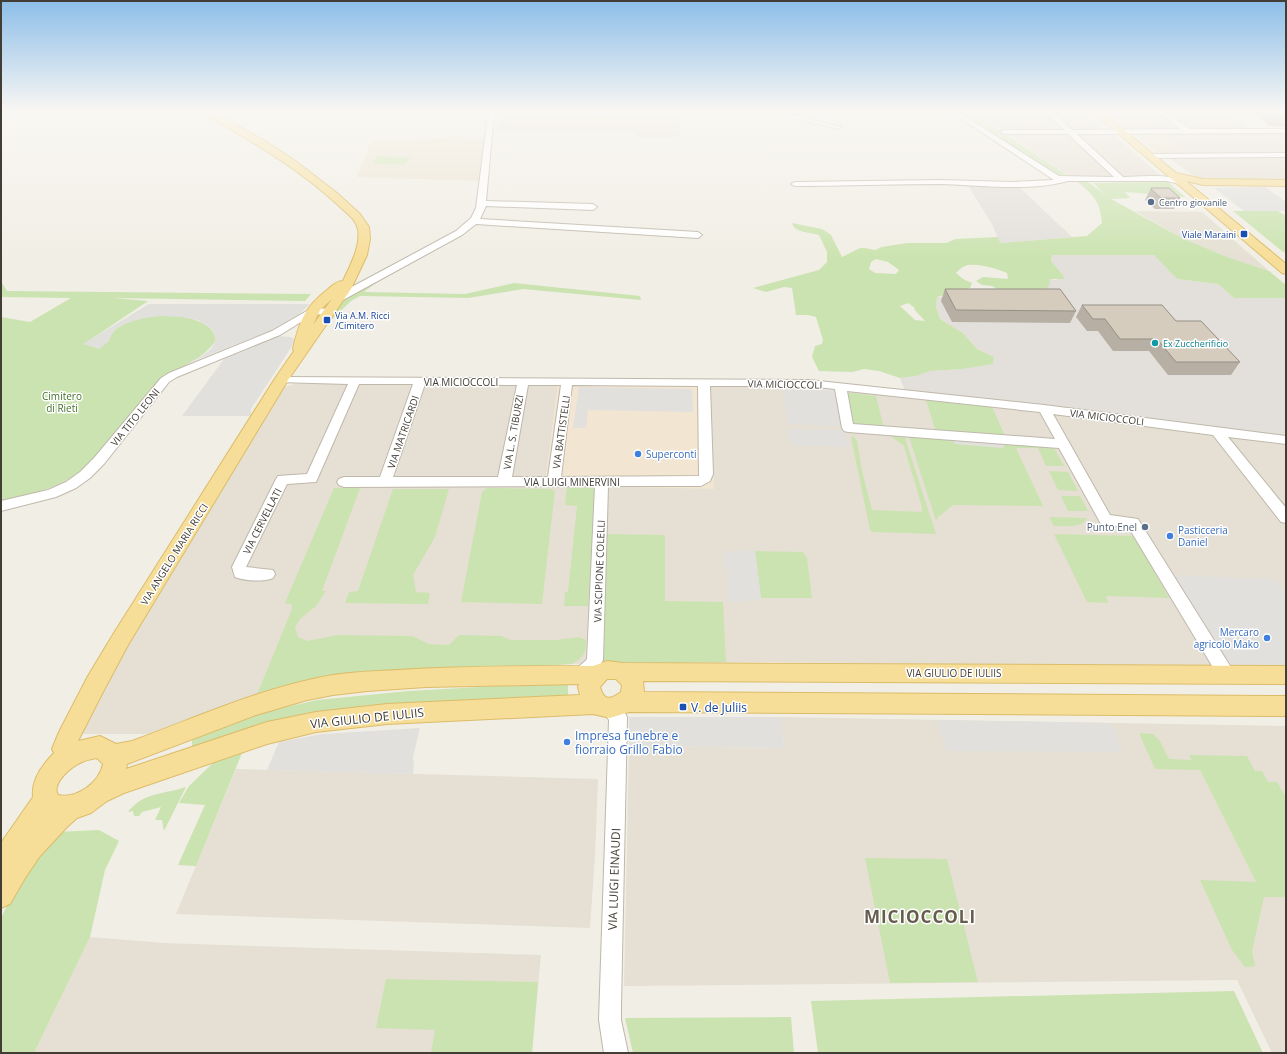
<svg xmlns="http://www.w3.org/2000/svg" width="1287" height="1054" font-family="'Open Sans',sans-serif">
<style>
.residential{fill:#e5e0d3}
.commercial{fill:#f2e5d1}
.industrial{fill:#e3dfda}
.education{fill:#eae3cf}
.green{fill:#cbe3b0;fill-rule:evenodd}
.parking{fill:#e2e0dd}
.lines{fill:none;stroke-linecap:round;stroke-linejoin:round}
.minor-casing{stroke:#bfb8ab;stroke-width:2}
.major-casing{stroke:#dbbc69;stroke-width:2}
.minor{fill:#fff;fill-rule:evenodd}
.major{fill:#f7de98;fill-rule:evenodd}
.wall{fill:#b7afa3}
.building{fill:#d5ccbe;stroke:#958f85}
.service-dot{fill:#5c6f8a;stroke:#fff;stroke-width:1.5}
.transit-dot{fill:#1a4fb4;stroke:#fff;stroke-width:1.5}
.culture-dot{fill:#0f9aa8;stroke:#fff;stroke-width:1.5}
.shop-dot{fill:#3f7fe0;stroke:#fff;stroke-width:1.5}
.labels{text-anchor:middle;dominant-baseline:central;stroke-width:3;stroke-linejoin:round;paint-order:stroke}
.far-service-label{font-size:9px;fill:#4e5e75;stroke:#fff;text-anchor:start}
.far-transit-label{font-size:9px;fill:#164399;stroke:#fff;text-anchor:end}
.far-culture-label{font-size:9px;fill:#0d838f;stroke:#fff;text-anchor:start}
.street-label{font-size:10px;fill:#433e35;stroke:#fff}
.park-label{font-size:10px;fill:#44702c;stroke:#fff}
.shop-label{font-size:10px;fill:#366cbe;stroke:#fff;text-anchor:start}
.service-label{font-size:10px;fill:#4e5e75;stroke:#fff;text-anchor:end}
.near-transit-label{font-size:12px;fill:#164399;stroke:#fff;text-anchor:start}
.near-street-label{font-size:12px;fill:#433e35;stroke:#fff}
.near-shop-label{font-size:12px;fill:#366cbe;stroke:#fff;text-anchor:start}
.near-district-label{font-size:17px;font-weight:bold;letter-spacing:1px;fill:#655c4d;stroke:#fff}
</style>
<rect width="100%" height="100%" fill="#f1eee5"/>
<g class="residential">
<path d="M503,112L681,116L679,137L637,138L633,132H498L497,124Z"/>
<path d="M972,112H1084L1105,130H1001Z"/>
<path d="M1106,112H1156L1179,130H1127Z"/>
<path d="M1165,112H1226L1252,129H1188Z"/>
<path d="M1006,133H1111L1161,176L1152,178H1071Z"/>
<path d="M1163,133H1286V154H1191Z"/>
<path d="M1168,157H1286V180H1199Z"/>
<path d="M1135,211L1202,212L1269,271L1227,257L1182,238Z"/>
<path d="M294,384H558L545,485L710,386L782,387L849,391L1059,415L1286,445V668L770,662L567,664L327,681L249,699L151,734H78L135,628L282,388Z"/>
<path d="M780,717L1286,726V1053H1272L1237,980L624,986L629,746L785,748Z"/>
<path d="M236,769L598,779L595,855L590,928L176,914Z"/>
<path d="M90,937L163,943L541,955L532,1053H34Z"/>
</g>
<path class="commercial" d="M558,384L710,386L714,489L545,485Z"/>
<g class="industrial">
<path d="M967,184L1017,185L1072,237L1000,243L992,224Z"/>
<path d="M1052,255H1154L1177,279L1218,284L1234,298H1286V436L905,391L900,378L916,376L930,371L963,369L993,364L994,357L977,349L963,333L940,319L936,307L937,297L999,293L1049,282L1050,279L1056,280L1063,275L1051,261Z"/>
</g>
<g class="education">
<path d="M1133,133H1163L1191,154H1158Z"/>
<path d="M464,137V139L484,138L480,181L357,177L371,141Z"/>
</g>
<g class="green">
<path d="M954,112H972L1071,178H1063L1044,169Z"/>
<path d="M580,114L610,115L608,120L578,119Z"/>
<path d="M378,156L410,158L404,165L372,163Z"/>
<path d="M1078,182H1088L1106,195L1093,183L1168,182L1185,197L1125,192L1130,198L1111,199L1182,238L1227,257L1269,271L1286,285V298H1234L1218,284L1177,279L1154,255H1052L1051,261L1063,275L1064,279H1050L1049,286L1041,292L999,290L992,286L982,285L976,281L983,277L1008,279L1007,273C998,269 972,261 963,267C961,268 958,271 956,273L963,279L972,283L970,288L937,297L936,307L940,319L963,333L977,349L994,357L993,364L963,369L930,371L916,376L900,378L879,371L864,369L852,372L819,371L812,357L815,346L822,344L823,340L816,317L808,315H796L792,288L784,287L766,292L753,288L819,270L827,262V252L819,235C810,232 794,233 792,223L822,229L831,235L842,257L860,248H865L875,250L882,247L907,243H946L956,239L998,237L1000,243L1087,236L1102,223C1100,201 1094,196 1078,182ZM876,259L888,262L899,270L896,274L875,273L869,269L871,262ZM908,303L915,308L914,309L925,321L915,320L900,306Z"/>
<path d="M1233,211H1278L1286,216V252H1283Z"/>
<path d="M381,279L364,292L465,294L514,283L640,296L641,300L523,289L468,298L360,296L351,301L325,326C343,299 347,286 381,279Z"/>
<path d="M1,281L7,291L311,294L305,301L113,298L148,301L84,344L108,342C110,338 112,332 116,329C138,312 191,310 211,329C214,332 215,337 216,340C202,362 175,368 155,384L88,466C63,487 32,494 1,502V317L30,322L71,298L1,297Z"/>
<path d="M843,392L876,396L884,429L850,426Z"/>
<path d="M926,400L992,407L1006,438L936,432Z"/>
<path d="M885,434L904,435L936,534L873,532L870,530L851,437L853,436L857,441L862,471L872,510L922,512V507L904,446L892,437Z"/>
<path d="M912,434L1053,446L1064,466H1046L1038,448H1016L1043,506L953,505L938,517L936,521L909,437Z"/>
<path d="M1049,471L1068,472L1078,491L1058,490Z"/>
<path d="M567,487L596,488L588,606H564L565,592H568L577,506L565,505Z"/>
<path d="M334,488H360L322,591H326L316,606L300,619L295,627L298,637L307,641L338,635L412,636L429,644L449,645L459,635L501,636L510,640H556L579,637L586,640C586,654 584,657 572,664L327,681L256,697L292,609L291,604L285,603Z"/>
<path d="M487,488L552,489L555,491L542,604L461,602L482,492Z"/>
<path d="M393,489H449L435,537L413,575L416,592L430,593L428,604L345,603L349,592L358,591Z"/>
<path d="M1061,496H1080L1088,511H1068Z"/>
<path d="M1049,517L1086,518H1087C1082,529 1064,526 1054,526Z"/>
<path d="M604,534L665,535V601L723,602L726,662L609,663L601,660Z"/>
<path d="M1054,534L1134,536L1169,598L1106,596L1108,603L1087,602Z"/>
<path d="M755,551L803,552L807,558L812,598H761Z"/>
<path d="M568,682V700L366,711L192,752V738L252,715L317,700L409,691Z"/>
<path d="M1139,733L1153,734L1160,741L1169,759L1192,760L1189,755L1247,756L1255,771H1262L1268,782H1277L1284,794H1286V897H1264L1252,951L1255,966L1245,967L1232,950L1200,880L1256,882L1200,770L1155,769Z"/>
<path d="M242,753L196,866L178,865L205,805L179,803L189,786L213,763Z"/>
<path d="M186,787L164,831L162,820H155L161,807L142,812L139,816H134L133,811L128,812C145,791 163,795 186,787Z"/>
<path d="M99,830L119,841L105,870L90,937L34,1053H1V918L32,855L57,832Z"/>
<path d="M865,858L947,859L978,982L890,983Z"/>
<path d="M386,979L538,982L532,1053H431L435,1030L376,1028Z"/>
<path d="M1234,991L1263,1053H818L811,1001Z"/>
<path d="M791,1017L794,1053H633L625,1018Z"/>
</g>
<g class="parking">
<path d="M1265,187L1286,202V211H1244L1214,188Z"/>
<path d="M149,304H310L290,323L186,364L202,356L211,349L216,340L213,330L198,320L181,317L161,316L144,318L127,323L114,330L108,342L99,349L83,344Z"/>
<path d="M277,336L290,337L296,340L251,409V416H182L227,355Z"/>
<path d="M579,387L692,389L693,412L588,410L586,428H573Z"/>
<path d="M782,387L835,390L844,426L788,424Z"/>
<path d="M788,429L845,430L848,447L791,445Z"/>
<path d="M951,438L1006,442L1003,448L955,444Z"/>
<path d="M725,551H755L761,598L742,602H729Z"/>
<path d="M1170,575L1275,579L1286,595V668H1224Z"/>
<path d="M629,717H780L785,748L629,746Z"/>
<path d="M937,720L1110,723L1123,752L946,751Z"/>
<path d="M420,728L413,757L414,764L413,774L267,770L279,742L322,734Z"/>
</g>
<g class="lines">
<defs>
<g id="minor">
<path d="M491,112H497L493,123L486,201L593,204L597,207L593,210L486,206L480,219L698,232L702,235L698,238L476,224L462,235L343,300H335L334,298L335,296L456,231L471,218L476,208L487,123Z"/>
<path d="M771,112H781L841,127L838,129L772,113Z"/>
<path d="M951,112H958L1059,176L1114,177L1068,134H1004L1000,132L1004,130H1064L1046,112H1053L1072,130L1181,129L1158,112H1165L1190,129H1286V133L1077,134L1123,177C1140,177 1176,172 1188,185L1184,187L1176,183L1166,181H1068C1030,192 980,185 941,184C892,184 844,186 795,186L791,184L795,182L941,180L1012,182L1054,180Z"/>
<path d="M1286,153V157L1150,158L1146,156L1150,154Z"/>
<path d="M312,308L330,309L335,312L330,315L314,314L280,335L177,377L169,382L104,464L90,478L76,488L56,497L1,511V501L48,490L66,482L80,472L94,458L161,378L169,373L272,331Z"/>
<path d="M281,377L809,380L1044,405L1286,436V444L1228,437L1286,508V523L1281,522L1213,435L1053,414L1110,515L1138,519L1232,669L1234,674L1232,679L1226,681L1220,679L1129,528L1101,524L1059,448L848,432L844,431L842,428L835,389L809,386H710L713,474L710,481L701,486H608L603,660L596,673L579,682L573,680L571,675C574,667 582,666 587,659L595,486L344,487L339,485L337,482L339,479L344,477H380L413,384H359L316,482L287,484L246,567L273,570L275,574L273,578C263,582 245,581 235,577L232,567L276,479L278,476L307,474L348,384L277,382L275,380L277,378ZM425,384L517,385L498,477H393ZM528,385H561L548,477H512ZM572,385L698,386L699,476L561,477ZM847,391L1040,412L1055,439L853,424Z"/>
<path d="M610,700C618,703 623,709 627,717L621,1006V1020L628,1053H604L599,1020L609,720L601,708L604,702Z"/>
</g>
<g id="major">
<path d="M203,112H213L265,141L294,160L337,193L360,214L369,227L370,239L367,255L351,289L288,380L128,645L104,690L78,741L100,736L116,744L132,741C198,717 263,687 333,675C360,671 387,671 415,669C474,666 534,666 593,666L607,661L623,663L1286,666V684L643,681L644,692L1286,696V716L629,712L610,718L593,714L387,724L316,732L267,744L124,793L107,801L91,813L77,818L67,827L40,856L25,878L10,904L1,908V843L33,797C31,780 43,764 54,753L52,749L59,732L88,676L114,633L274,380L294,351L293,349C299,322 305,307 327,290C332,286 336,281 343,281C350,265 361,247 358,229C356,219 345,212 338,205C298,168 251,141 204,114ZM332,299L313,325L320,310ZM607,679H616L622,685L621,692C610,700 604,701 600,687ZM579,684L578,687L580,695L387,704L316,712L267,722L126,769L127,764L256,715L307,700L333,695L367,691L426,687ZM97,758L103,764C99,783 77,799 58,795C51,783 72,766 82,762C86,760 92,759 97,758Z"/>
<path d="M1093,112H1102L1176,173L1203,179L1286,180V186L1203,185L1186,181L1286,264V274L1282,273Z"/>
</g>
</defs>
<use href="#minor" class="minor-casing"/>
<use href="#major" class="major-casing"/>
<use href="#minor" class="minor"/>
<use href="#major" class="major"/>
</g>
<g class="wall">
<path d="M1256,112H1286V127L1269,126Z"/>
<path d="M1151,188L1180,198L1174,209H1155L1145,200Z"/>
<path d="M945,289L1076,311L1070,323L952,322L941,301Z"/>
<path d="M1082,305L1240,362L1231,375H1168L1149,351H1113L1098,331H1087L1076,317Z"/>
</g>
<g class="building">
<path d="M1276,112H1286V113H1277Z"/>
<path d="M1151,188H1169L1180,198H1161L1151,189H1152Z"/>
<path d="M945,289H1060L1076,311L956,310Z"/>
<path d="M1082,305H1162L1176,321H1201L1240,362H1176L1157,339H1120L1105,319H1093Z"/>
</g>
<linearGradient id="sky" x2="0" y2="1"><stop stop-color="#8dbee9"/><stop offset="0.43" stop-color="#f9f7f3"/><stop offset="1" stop-color="#f9f7f3" stop-opacity="0"/></linearGradient>
<rect width="1287" height="259" fill="url(#sky)"/>
<g class="service-dot">
<circle cx="1151" cy="202" r="4"/>
<circle cx="1145" cy="527" r="4"/>
</g>
<g class="transit-dot">
<rect x="1240" y="230" width="8" height="8" rx="2"/>
<rect x="323" y="316" width="8" height="8" rx="2"/>
<rect x="679" y="703" width="8" height="8" rx="2"/>
</g>
<circle class="culture-dot" cx="1155" cy="343" r="4"/>
<g class="shop-dot">
<circle cx="638" cy="454" r="4"/>
<circle cx="1170" cy="536" r="4"/>
<circle cx="1267" cy="638" r="4"/>
<circle cx="567" cy="742" r="4"/>
</g>
<g class="labels">
<g class="far-service-label">
<text x="1159" y="202">Centro giovanile</text>
</g>
<g class="far-transit-label">
<text x="1236" y="234">Viale Maraini</text>
<text x="335" y="315" text-anchor="start">Via A.M. Ricci<tspan x="335" dy="10">/Cimitero</tspan></text>
</g>
<g class="far-culture-label">
<text x="1163" y="343">Ex Zuccherificio</text>
</g>
<g class="street-label">
<text x="461" y="382">VIA MICIOCCOLI</text>
<text transform="translate(785 384) rotate(1)">VIA MICIOCCOLI</text>
<text transform="translate(135 417) rotate(-51)">VIA TITO LEONI</text>
<text transform="translate(1107 417) rotate(7)">VIA MICIOCCOLI</text>
<text transform="translate(403 432) rotate(-71)">VIA MATRICARDI</text>
<text transform="translate(513 432) rotate(-80)">VIA L. S. TIBURZI</text>
<text transform="translate(561 432) rotate(-82)">VIA BATTISTELLI</text>
<text x="572" y="482">VIA LUIGI MINERVINI</text>
<text transform="translate(262 521) rotate(-63)">VIA CERVELLATI</text>
<text transform="translate(174 554) rotate(-58)">VIA ANGELO MARIA RICCI</text>
<text transform="translate(599 571) rotate(-88)">VIA SCIPIONE COLELLI</text>
<text x="954" y="673">VIA GIULIO DE IULIIS</text>
</g>
<g class="park-label">
<text x="62" y="396">Cimitero<tspan x="62" dy="12">di Rieti</tspan></text>
</g>
<g class="shop-label">
<text x="646" y="454">Superconti</text>
<text x="1178" y="530">Pasticceria<tspan x="1178" dy="12">Daniel</tspan></text>
<text x="1259" y="632" text-anchor="end">Mercaro<tspan x="1259" dy="12">agricolo Mako</tspan></text>
</g>
<g class="service-label">
<text x="1137" y="527">Punto Enel</text>
</g>
<g class="near-transit-label">
<text x="691" y="707">V. de Juliis</text>
</g>
<g class="near-street-label">
<text transform="translate(367 718) rotate(-6)">VIA GIULIO DE IULIIS</text>
<text transform="translate(614 879) rotate(-88)">VIA LUIGI EINAUDI</text>
</g>
<g class="near-shop-label">
<text x="575" y="735">Impresa funebre e<tspan x="575" dy="14">fiorraio Grillo Fabio</tspan></text>
</g>
<g class="near-district-label">
<text x="920" y="916">MICIOCCOLI</text>
</g>
</g>
<rect width="1287" height="1054" fill="none" stroke="#433e35" stroke-width="4"/>
</svg>
